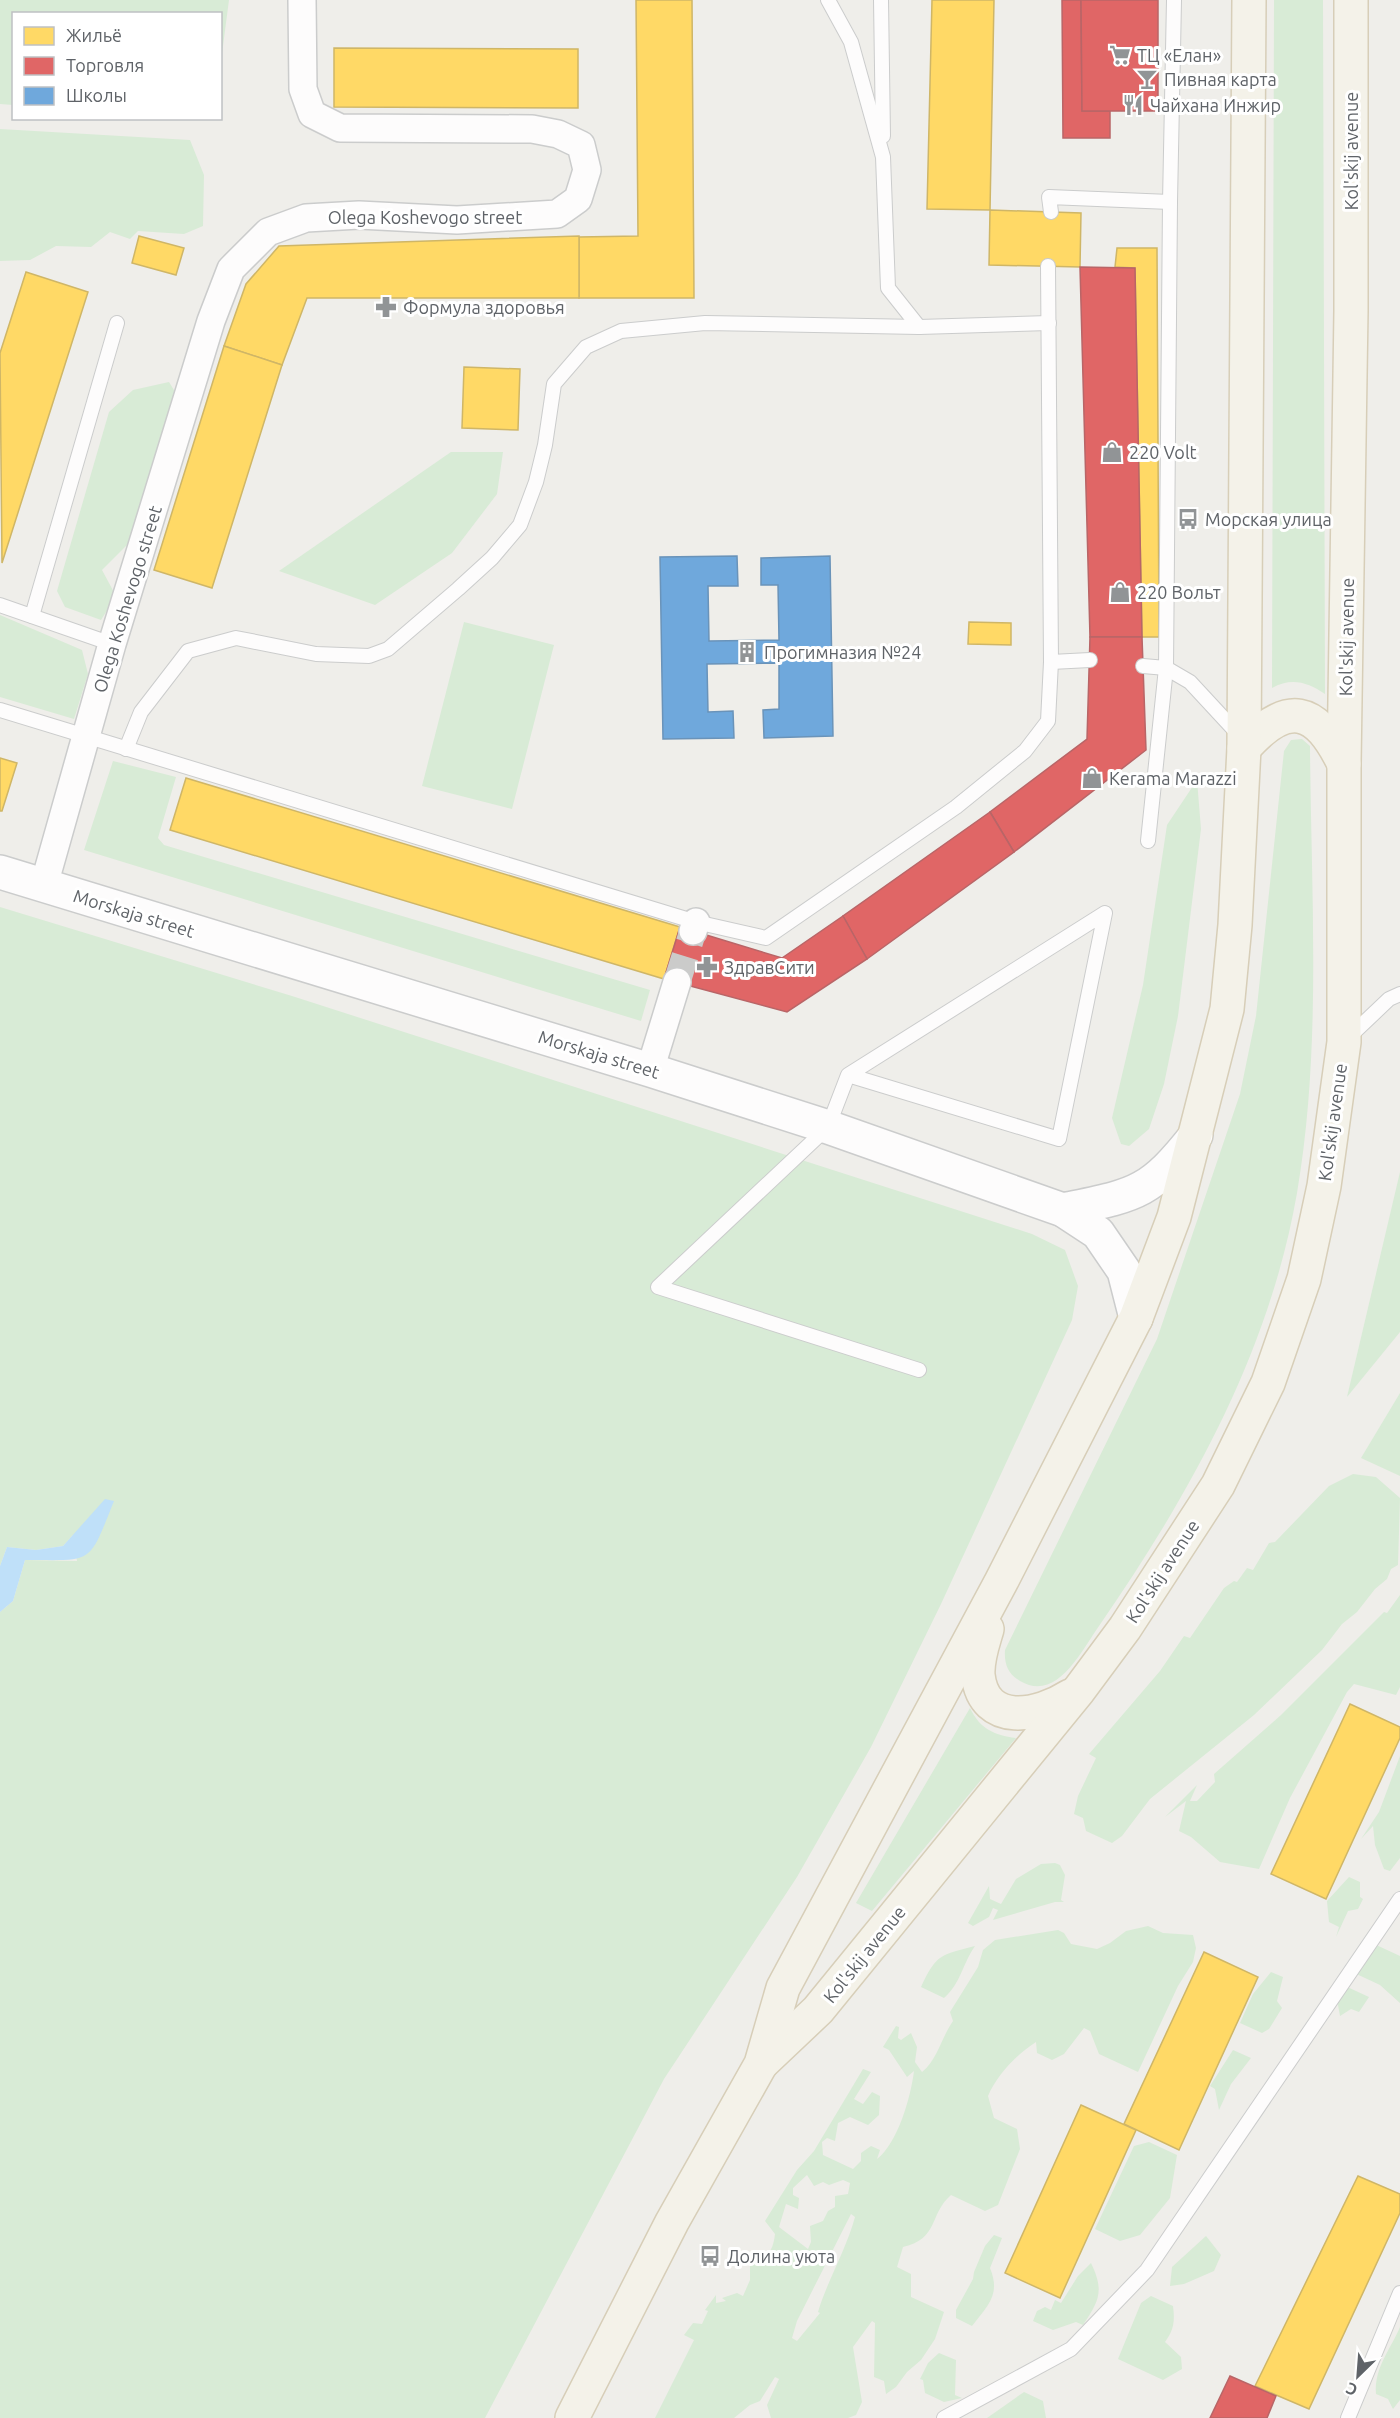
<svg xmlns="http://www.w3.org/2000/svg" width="1400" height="2418" font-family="Ubuntu,sans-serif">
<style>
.green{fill:#d8ebd6;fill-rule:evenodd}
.water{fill:#bfe0f9}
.homes{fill:#ffd966;stroke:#cfb667;stroke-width:1.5}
.shops{fill:#e06666;stroke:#b96567;stroke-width:1.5}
.schools{fill:#6fa8dc;stroke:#6a93b9;stroke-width:1.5}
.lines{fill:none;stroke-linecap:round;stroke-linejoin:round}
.minor-tunnel{stroke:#cbcbca;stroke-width:27;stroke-dasharray:27 14;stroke-linecap:butt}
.service-casing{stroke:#cbcccc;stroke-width:16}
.minor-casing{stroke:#cbcccc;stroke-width:30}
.tertiary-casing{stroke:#cbcccc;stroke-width:36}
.primary-casing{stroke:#d7ceb8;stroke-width:36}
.service{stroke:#fdfcfc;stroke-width:14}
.minor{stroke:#fdfcfc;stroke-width:27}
.tertiary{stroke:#fdfcfc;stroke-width:33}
.primary{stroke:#f4f2e9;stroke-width:33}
.labels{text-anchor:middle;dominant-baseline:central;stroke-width:6;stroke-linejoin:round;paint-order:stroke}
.poi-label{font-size:18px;fill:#5f6368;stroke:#fff;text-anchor:start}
.street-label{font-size:18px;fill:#5f6368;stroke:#fff}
</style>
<rect width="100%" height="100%" fill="#efeeea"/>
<g class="green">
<path d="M0,0H229L221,61L220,14H14L13,105L0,104Z"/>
<path d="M1274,0H1323L1325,694C1308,682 1291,677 1272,688Z"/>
<path d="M0,129L190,140L204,175L203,226L184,234L138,231L130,239L110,232L91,247L56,246L30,260L0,261Z"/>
<path d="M169,382L180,400L128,544L102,570L116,596L101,620L65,607L57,591L109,412L133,390Z"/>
<path d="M451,452H503L497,494L452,553L375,605L279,571Z"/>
<path d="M0,615L82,650L88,674L74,719L0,697Z"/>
<path d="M464,622L554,645L512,809L422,786Z"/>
<path d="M1302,739L1310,746C1311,895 1322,1047 1297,1193C1269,1354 1190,1494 1099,1626C1082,1650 1057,1703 1020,1681C1008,1674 1004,1664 1005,1650L1157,1339L1240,1094L1256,1016L1284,751L1291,740Z"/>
<path d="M113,761L176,777L158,838L164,845L650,990L641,1021L84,850Z"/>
<path d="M1197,780L1201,829L1178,1016L1164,1084L1149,1129L1129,1146L1121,1144L1112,1118L1143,985L1167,825Z"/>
<path d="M0,907L292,996L1032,1234L1065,1250L1078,1286L1072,1320L941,1604L871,1747L797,1877L664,2079L485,2418H0V1612L13,1601L25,1560L77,1561L73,1535L63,1546L36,1550L7,1547L0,1566Z"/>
<path d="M1400,1172V1332L1347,1397Z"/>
<path d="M1400,1393V1476L1361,1458Z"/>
<path d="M1353,1474L1376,1477L1400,1498L1398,1565L1391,1569L1387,1579L1375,1589L1357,1612L1342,1624L1322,1650L1254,1715L1150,1799L1122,1836L1112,1843L1086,1831L1083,1818L1074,1814L1078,1796L1096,1758L1089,1754L1160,1671L1184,1636L1190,1638L1224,1588L1234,1581L1237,1582L1247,1568L1253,1570L1269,1543L1275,1542L1329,1486Z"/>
<path d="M1400,1595V1687L1396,1695L1354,1684L1347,1692L1290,1798L1259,1869L1220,1862L1191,1837L1179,1831L1186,1801L1165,1817L1197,1785L1190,1801H1197L1215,1782L1214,1774L1281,1715L1384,1612L1387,1613Z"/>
<path d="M970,1708C980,1729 994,1735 1016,1738L872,1911L856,1903Z"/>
<path d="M1400,1756V1858L1390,1871L1384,1869L1375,1845L1373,1826L1361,1839L1379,1812Z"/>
<path d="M1055,1863L1060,1865L1065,1875L1061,1900L1064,1902H1055L993,1920L998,1910L993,1908L989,1917L973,1926L968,1923L989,1886L990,1899L1001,1904L1016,1879L1041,1864Z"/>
<path d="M1349,1877L1360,1882V1897L1363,1899L1358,1909L1348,1911L1336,1937L1339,1927L1329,1922L1327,1901Z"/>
<path d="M1148,1926L1163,1933L1193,1935L1196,1948L1193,1962L1178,1986L1138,2072L1099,2054L1090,2031L1084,2028L1064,2054L1052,2060L1037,2053L1036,2042C1017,2054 997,2075 988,2096L994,2118L1017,2129L1020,2149L998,2205L985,2211L951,2195C929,2214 939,2239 903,2247L897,2267L911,2274V2297L944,2312L935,2339L921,2360L907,2372L896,2387L886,2394L884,2381L874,2377L875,2323L872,2321L853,2347L862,2402L856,2415L848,2418H771L767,2405L779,2379L775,2377L760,2401L750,2405L734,2418H655L694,2340L684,2335L693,2323L702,2324L708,2311L705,2310L716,2295V2303L726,2301L722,2298L737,2293L743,2296L750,2280V2264C767,2258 773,2252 775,2234L765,2221L797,2170L814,2151L863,2069L871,2072L854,2099L863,2104L872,2092L880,2096L879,2115L868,2125L850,2117L838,2123L835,2141L827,2138L822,2142L823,2155L853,2169L861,2161V2153L871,2146L880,2150L877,2159C898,2143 911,2096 914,2071L907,2077L889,2050L883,2047L896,2026L899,2027L898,2038L901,2040L911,2033L917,2047L915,2062L922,2072C938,2059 941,2038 953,2021L950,2012L978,1967L983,1950L995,1940L1058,1930L1064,1933L1071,1944L1097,1949L1110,1943L1126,1931ZM807,2175L814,2186L823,2182L829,2185L843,2180L850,2183L848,2194L835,2196V2207L828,2211L823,2221L810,2226L811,2242L808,2249L779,2227L786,2204L798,2209L799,2198L793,2195V2188ZM851,2214L855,2217C846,2250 828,2279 818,2312L820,2313L797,2341L792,2338L797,2321Z"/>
<path d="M1372,1943L1400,1956V2003L1380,1985L1350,1971Z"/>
<path d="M975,1946C962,1965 961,1983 944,1998L921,1987C937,1953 941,1955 975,1946Z"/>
<path d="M1271,1972L1283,1977L1277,2001L1282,2008L1269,2029L1262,2033L1240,2023L1253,1994Z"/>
<path d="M1343,1985L1369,1997L1359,2012L1351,2009L1340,2016L1336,1994Z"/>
<path d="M1233,2050L1251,2058L1231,2084L1219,2110L1215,2089L1210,2086Z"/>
<path d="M1149,2142L1177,2155L1170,2198L1140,2235L1120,2241L1095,2229L1134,2146Z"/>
<path d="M994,2235L1002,2238L990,2268C1001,2295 988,2305 972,2326L956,2318V2310L973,2279L974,2272L985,2246Z"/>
<path d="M1206,2236L1221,2255L1214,2271L1184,2284L1170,2286L1172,2267Z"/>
<path d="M1091,2263C1104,2290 1100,2300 1083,2325L1076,2322L1053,2330L1033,2321L1037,2311L1045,2307L1051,2310L1055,2300L1061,2303L1078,2276Z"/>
<path d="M1151,2296L1173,2306C1175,2321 1174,2330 1165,2342L1181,2357L1182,2369L1163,2380L1118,2359L1141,2303Z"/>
<path d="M1400,2327V2400L1393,2409L1388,2399L1376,2394C1374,2367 1391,2349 1400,2327Z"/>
<path d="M939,2353L956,2360L955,2395L962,2398L944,2402L925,2393L923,2380L920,2379L928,2363Z"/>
<path d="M1024,2392L1043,2401L1046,2418H987Z"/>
</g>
<path class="water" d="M105,1499L114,1501C88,1566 94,1560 25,1560L13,1601L0,1612V1566L7,1547L36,1550L63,1546Z"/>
<g class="homes">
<path d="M636,0H692L694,298H579V237L638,236Z"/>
<path d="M932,0H994L990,210L927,209Z"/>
<path d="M334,48L578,49V108L334,107Z"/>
<path d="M990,210L1081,213L1080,267L989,265Z"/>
<path d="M139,236L184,248L176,275L132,263Z"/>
<path d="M579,236V298H307L282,365L224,346L246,284L279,246Z"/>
<path d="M1117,248H1157L1159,637H1142L1135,268L1115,267Z"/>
<path d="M26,272L88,292L2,563L0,353Z"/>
<path d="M224,346L282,365L212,588L154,570Z"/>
<path d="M464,367L520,369L518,430L462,428Z"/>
<path d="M969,622L1011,623V645L968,644Z"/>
<path d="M0,758L17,763L2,811H0Z"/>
<path d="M186,778L680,927L664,979L170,830Z"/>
<path d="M1350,1704L1400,1727V1738L1326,1899L1271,1874Z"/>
<path d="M1204,1952L1258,1977L1179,2150L1124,2124Z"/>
<path d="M1081,2105L1136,2130L1060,2298L1005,2273Z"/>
<path d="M1358,2176L1400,2194V2213L1309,2409L1255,2386Z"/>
</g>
<g class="shops">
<path d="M1062,0H1081L1082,111H1110V138H1063Z"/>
<path d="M1081,0H1158V111H1082Z"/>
<path d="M1080,267L1135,268L1142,637H1090Z"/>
<path d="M1090,637H1142L1146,750L1014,852L990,812L1087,739Z"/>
<path d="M990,812L1014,852L867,959L843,916Z"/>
<path d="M843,916L867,959L787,1012L664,979L680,927L782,958Z"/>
<path d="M1230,2376L1276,2396L1267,2418H1210Z"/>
</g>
<path class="schools" d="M737,556L738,586H708L709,641L779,640L778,585H761V558L830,556L833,736L764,738L763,710L779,709V663L707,664L708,712L733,711L734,738L663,739L660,557Z"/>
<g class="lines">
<path class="minor-tunnel" d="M677,982L693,931"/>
<defs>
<g id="service">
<path d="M828,0L851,42L883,157L888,288L919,327"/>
<path d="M881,0L883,136"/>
<path d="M1051,212L1049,197L1170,202"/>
<path d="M0,605L112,644"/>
<path d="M32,616L117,323"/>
<path d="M1051,662L1090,660"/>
<path d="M1143,666L1166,668L1190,682L1240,736"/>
<path d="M0,710L696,922L766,938L956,807L1025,751L1048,721L1051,662L1048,266"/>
<path d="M126,749L141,712L188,651L236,638L316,654L369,656L388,649L458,589L492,558L520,525L536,482L545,445L554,384L586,347L621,331L705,323L919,327L1049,323"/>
<path d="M1148,841L1166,668L1170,202L1174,0"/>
<path d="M1348,1038L1389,999L1400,994"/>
<path d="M848,1075L1059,1139L1105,913L848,1075L828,1127L658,1287L919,1370"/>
<path d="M944,2418L1071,2349L1147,2270L1400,1899"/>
<path d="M1348,2418L1400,2293"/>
</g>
<g id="minor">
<path d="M44,885L112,644L211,321L231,269L268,232L306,218L359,215L457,220L557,214L578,199L587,170L581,145L558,134L532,129L340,128L312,114L303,89L302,0"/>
<path d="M693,931L696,922"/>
<path d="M650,1070L677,982"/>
</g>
<g id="tertiary">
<path d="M0,872L650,1070L828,1127L1063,1210L1098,1233L1124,1271L1136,1318"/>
<path d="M1063,1210C1135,1195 1149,1195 1196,1135"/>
</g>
<g id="primary">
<path d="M1244,748C1287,700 1316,706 1344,764"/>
<path d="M987,1629C983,1643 977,1659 978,1675C984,1728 1039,1716 1070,1696"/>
<path d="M762,2063L818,2010L1079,1690L1125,1628L1218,1485L1268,1383L1304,1279L1324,1186L1344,1042V764L1351,311V0"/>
<path d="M572,2418L672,2222L761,2064L783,1988L1001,1582L1136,1318L1174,1217L1227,1009L1235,925L1244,748L1249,0"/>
</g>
</defs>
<use href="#service" class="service-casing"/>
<use href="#minor" class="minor-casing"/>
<use href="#tertiary" class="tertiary-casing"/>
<use href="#primary" class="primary-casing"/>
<use href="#service" class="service"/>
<use href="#minor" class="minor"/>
<use href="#tertiary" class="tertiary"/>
<use href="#primary" class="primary"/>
</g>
<defs>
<symbol id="supermarket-bare" viewBox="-9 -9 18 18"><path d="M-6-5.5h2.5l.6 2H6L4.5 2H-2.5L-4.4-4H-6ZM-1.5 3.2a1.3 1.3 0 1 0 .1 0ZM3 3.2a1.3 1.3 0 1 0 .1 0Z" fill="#919496" stroke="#fff" stroke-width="2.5" paint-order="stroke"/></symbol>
<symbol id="bar-bare" viewBox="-9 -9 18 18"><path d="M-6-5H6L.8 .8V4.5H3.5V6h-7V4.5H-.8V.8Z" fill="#919496" stroke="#fff" stroke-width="2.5" paint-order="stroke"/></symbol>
<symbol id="restaurant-bare" viewBox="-9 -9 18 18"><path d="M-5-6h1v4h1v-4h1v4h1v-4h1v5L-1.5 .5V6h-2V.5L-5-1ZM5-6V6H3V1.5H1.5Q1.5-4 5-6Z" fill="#919496" stroke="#fff" stroke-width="2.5" paint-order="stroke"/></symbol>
<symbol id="pharmacy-bare" viewBox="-9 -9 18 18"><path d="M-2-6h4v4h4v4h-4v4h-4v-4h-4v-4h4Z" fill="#919496" stroke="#fff" stroke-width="2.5" paint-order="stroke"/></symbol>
<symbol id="shop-bare" viewBox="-9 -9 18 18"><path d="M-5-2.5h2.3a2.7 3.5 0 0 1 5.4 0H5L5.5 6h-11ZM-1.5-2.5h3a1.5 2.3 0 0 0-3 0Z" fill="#919496" stroke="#fff" stroke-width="2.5" paint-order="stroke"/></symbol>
<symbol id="bus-bare" viewBox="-9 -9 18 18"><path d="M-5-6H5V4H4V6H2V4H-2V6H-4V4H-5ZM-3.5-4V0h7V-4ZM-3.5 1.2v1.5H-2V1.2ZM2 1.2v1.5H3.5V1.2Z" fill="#919496" stroke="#fff" stroke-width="2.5" paint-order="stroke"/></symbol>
<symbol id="building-bare" viewBox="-9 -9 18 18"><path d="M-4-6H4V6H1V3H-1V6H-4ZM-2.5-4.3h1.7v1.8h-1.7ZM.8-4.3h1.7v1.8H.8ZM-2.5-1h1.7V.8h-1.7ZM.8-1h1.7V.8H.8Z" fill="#919496" stroke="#fff" stroke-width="2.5" paint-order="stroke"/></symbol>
</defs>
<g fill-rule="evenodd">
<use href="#supermarket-bare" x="1105" y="40" width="30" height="30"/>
<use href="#bar-bare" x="1132" y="64" width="30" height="30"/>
<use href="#restaurant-bare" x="1118" y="90" width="30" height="30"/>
<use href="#pharmacy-bare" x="371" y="292" width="30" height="30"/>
<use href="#shop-bare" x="1097" y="437" width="30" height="30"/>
<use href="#bus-bare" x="1173" y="504" width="30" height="30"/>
<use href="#shop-bare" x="1105" y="577" width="30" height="30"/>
<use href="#building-bare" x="732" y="637" width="30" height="30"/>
<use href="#shop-bare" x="1077" y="763" width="30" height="30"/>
<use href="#pharmacy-bare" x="692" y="952" width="30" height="30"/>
<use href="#bus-bare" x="695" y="2241" width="30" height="30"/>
</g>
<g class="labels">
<g class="poi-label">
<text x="1137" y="55">ТЦ «Елан»</text>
<text x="1164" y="79">Пивная карта</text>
<text x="1150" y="105">Чайхана Инжир</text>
<text x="403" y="307">Формула здоровья</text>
<text x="1129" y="452">220 Volt</text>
<text x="1205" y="519">Морская улица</text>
<text x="1137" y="592">220 Вольт</text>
<text x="764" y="652">Прогимназия №24</text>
<text x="1109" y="778">Kerama Marazzi</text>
<text x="724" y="967">ЗдравСити</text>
<text x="727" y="2256">Долина уюта</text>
</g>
<g class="street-label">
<text transform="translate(1351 151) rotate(-90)">Kol'skij avenue</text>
<text x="425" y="217">Olega Koshevogo street</text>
<text transform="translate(127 599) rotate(-73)">Olega Koshevogo street</text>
<text transform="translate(1346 637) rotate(-89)">Kol'skij avenue</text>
<text transform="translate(134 913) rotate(17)">Morskaja street</text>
<text transform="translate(599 1054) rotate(17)">Morskaja street</text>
<text transform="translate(1332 1122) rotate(-82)">Kol'skij avenue</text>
<text transform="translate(1162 1571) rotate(-57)">Kol'skij avenue</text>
<text transform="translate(864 1954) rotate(-51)">Kol'skij avenue</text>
</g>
</g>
<rect x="12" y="12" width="210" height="108" fill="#ffffff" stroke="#bfc1c3" stroke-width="1.5"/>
<rect x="24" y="27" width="30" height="18" fill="#ffd966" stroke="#bfc1c3" stroke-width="1.5"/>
<text x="66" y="42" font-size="18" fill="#5f6368">Жильё</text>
<rect x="24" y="57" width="30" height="18" fill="#e06666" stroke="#bfc1c3" stroke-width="1.5"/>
<text x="66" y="72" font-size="18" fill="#5f6368">Торговля</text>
<rect x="24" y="87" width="30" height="18" fill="#6fa8dc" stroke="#bfc1c3" stroke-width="1.5"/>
<text x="66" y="102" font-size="18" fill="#5f6368">Школы</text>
<g transform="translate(1358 2376) rotate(205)" stroke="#ffffff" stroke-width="4.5" paint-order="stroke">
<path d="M0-4.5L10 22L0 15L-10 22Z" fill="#5f6368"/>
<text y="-9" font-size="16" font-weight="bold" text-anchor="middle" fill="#5f6368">С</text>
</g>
</svg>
